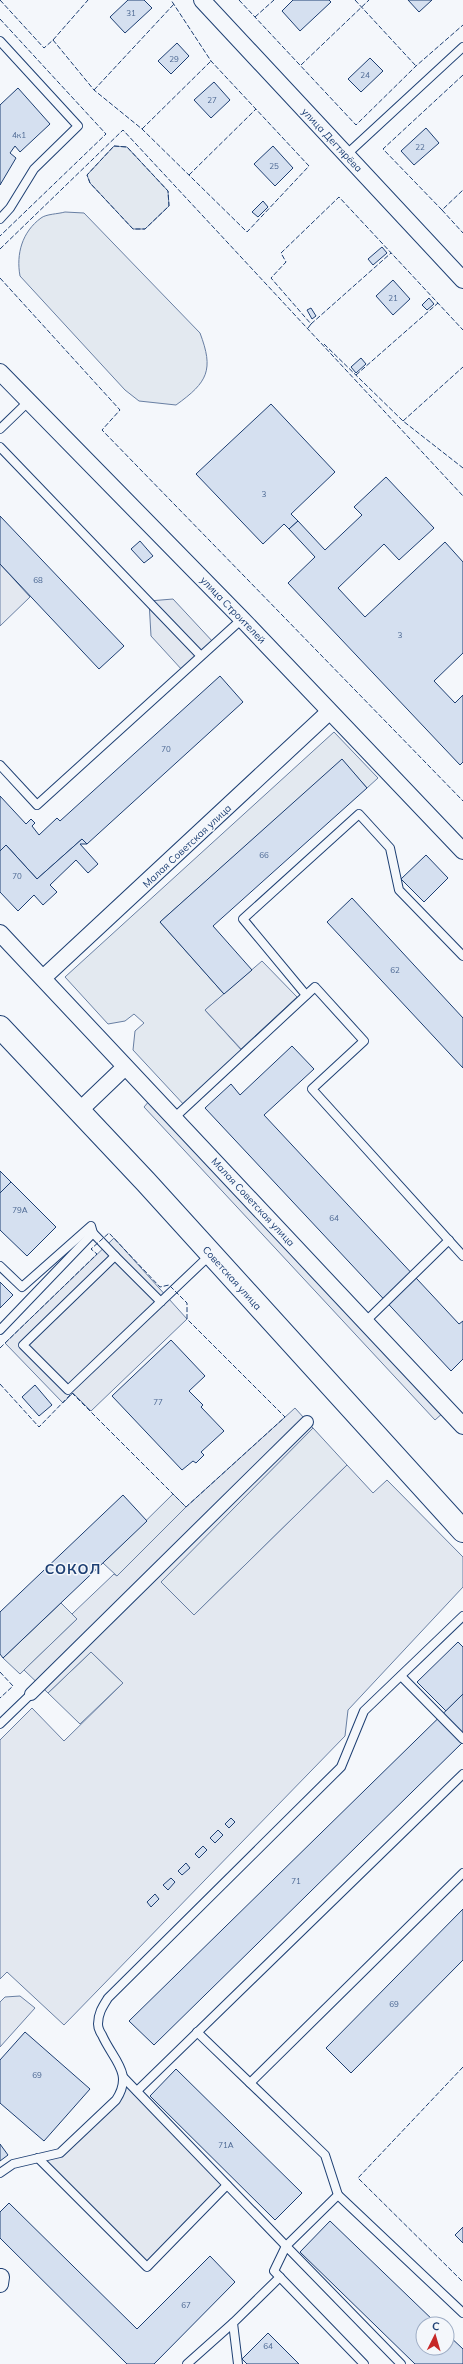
<svg xmlns="http://www.w3.org/2000/svg" width="463" height="2364" font-family="Mulish,sans-serif">
<style>
.green{fill:#e3e9f0;stroke:#687fa3}
.parking{fill:#e3e8f0;stroke:#687fa3}
.building{fill:#d5e0f0;stroke:#1d3f73}
.lines{fill:none;stroke-linecap:round;stroke-linejoin:round}
.service-casing{stroke:#1d3f73;stroke-width:10}
.pedestrian-casing{stroke:#1d3f73;stroke-width:14}
.minor-casing{stroke:#1d3f73;stroke-width:18}
.secondary-casing{stroke:#1d3f73;stroke-width:24}
.service{stroke:#f4f7fb;stroke-width:8}
.pedestrian{stroke:#f4f7fb;stroke-width:12}
.minor{stroke:#f4f7fb;stroke-width:16}
.secondary{stroke:#f4f7fb;stroke-width:22}
.fence{stroke:#1d3f73;stroke-width:1;stroke-dasharray:5 2;stroke-linecap:butt}
.labels{text-anchor:middle;dominant-baseline:central;stroke-width:3;stroke-linejoin:round;paint-order:stroke}
.number-label{font-size:8px;fill:#4b6792}
.street-label{font-size:10px;fill:#1d3f73;stroke:#f4f7fb}
.district-label{font-size:14px;font-weight:bold;letter-spacing:1px;fill:#1d3f73;stroke:#f4f7fb}
</style>
<rect width="100%" height="100%" fill="#f4f7fb"/>
<g class="green">
<path d="M114,146L127,147L168,191L169,206L145,229H133L90,183L87,175Z"/>
<path d="M65,212L84,213L200,333C214,370 208,382 176,405L139,401L125,390L20,276C16,254 22,232 41,218C46,214 58,214 65,212Z"/>
<path d="M334,732L378,778L367,788L342,760L160,922L224,994L205,1010L244,1053L186,1107L133,1050L135,1031L144,1023L134,1014L125,1021L108,1024L65,977Z"/>
<path d="M313,1428L347,1465L194,1615L160,1581Z"/>
<path d="M173,1494L186,1507L117,1576L103,1563Z"/>
<path d="M61,1603L77,1619L20,1674L3,1658Z"/>
<path d="M91,1652L123,1683L80,1724L48,1693Z"/>
</g>
<g class="parking">
<path d="M0,564L30,597L0,626Z"/>
<path d="M173,599L214,643L183,671L151,636L149,601Z"/>
<path d="M262,961L297,997L241,1049L205,1010Z"/>
<path d="M150,1100L444,1412L435,1420L144,1107Z"/>
<path d="M114,1238L187,1319L91,1411L73,1393L63,1403L5,1343Z"/>
<path d="M295,1408L313,1428L161,1582L194,1615L347,1465L373,1493L387,1480L463,1557V1587L348,1710L345,1736L64,2025L7,1972L0,1979V1740L32,1708L64,1741L123,1683L91,1652L48,1693L24,1670L77,1619L72,1614L114,1574L117,1576L186,1507Z"/>
<path d="M20,1996L35,2008L0,2047V2002L5,1997Z"/>
<path d="M124,2078L227,2185L147,2267L38,2158L60,2153L116,2100Z"/>
</g>
<g class="building">
<path d="M128,0H144L152,8L125,33L110,17Z"/>
<path d="M293,0H329L331,2L300,31L282,11Z"/>
<path d="M408,0H432L419,12Z"/>
<path d="M177,43L189,56L171,74L158,61Z"/>
<path d="M370,58L383,71L361,92L348,79Z"/>
<path d="M214,82L230,100L211,118L194,100Z"/>
<path d="M18,88L50,124L20,152L15,146L10,153L16,158L0,185V105Z"/>
<path d="M426,128L439,143L414,165L401,151Z"/>
<path d="M273,146L293,168L275,186L254,164Z"/>
<path d="M263,201L268,207L258,217L252,212Z"/>
<path d="M382,247L387,253L373,265L368,259Z"/>
<path d="M393,280L410,299L393,315L376,296Z"/>
<path d="M429,298L434,304L427,310L422,305Z"/>
<path d="M311,308L316,316L312,319L307,310Z"/>
<path d="M361,358L366,364L356,373L351,367Z"/>
<path d="M271,404L335,472L291,514L298,521L289,529L284,524L263,544L196,474Z"/>
<path d="M386,477L434,528L399,560L384,544L338,588L365,617L445,542L463,562V653L434,681L455,703L463,695V762L460,765L288,583L315,557L289,529L298,521L325,550L362,515L354,507Z"/>
<path d="M0,516L124,646L99,669L0,564Z"/>
<path d="M140,541L153,556L144,563L131,549Z"/>
<path d="M220,676L243,702L87,844L82,839L37,879L6,845L0,851V796L26,824L31,819L35,823L32,826L39,835L57,818L60,821Z"/>
<path d="M342,759L367,788L213,926L252,970L224,994L160,922Z"/>
<path d="M82,839L87,844H80L98,864L88,873L76,860L50,885L57,892L43,905L34,895L18,911L0,892V851L6,845L37,879Z"/>
<path d="M426,855L448,878L424,902L401,879Z"/>
<path d="M352,898L463,1018V1068L327,922Z"/>
<path d="M292,1046L314,1069L264,1115L459,1324L463,1321V1359L451,1371L205,1108L231,1084L240,1095Z"/>
<path d="M0,1171L11,1182L0,1193Z"/>
<path d="M11,1182L56,1227L27,1256L0,1230V1193Z"/>
<path d="M0,1282L13,1295L0,1308Z"/>
<path d="M171,1340L205,1376L189,1391L203,1405L201,1407L224,1431L201,1452L204,1455L196,1463L193,1461L182,1470L112,1396Z"/>
<path d="M35,1385L52,1405L39,1416L22,1397Z"/>
<path d="M123,1495L147,1521L3,1658L0,1654V1612Z"/>
<path d="M458,1642L463,1647V1694L446,1711L417,1682Z"/>
<path d="M463,1694V1742L154,2045L129,2021Z"/>
<path d="M231,1818L235,1822L229,1828L225,1824Z"/>
<path d="M218,1830L223,1835L215,1843L210,1838Z"/>
<path d="M203,1846L207,1850L199,1858L195,1854Z"/>
<path d="M186,1863L190,1868L182,1875L178,1871Z"/>
<path d="M171,1878L175,1882L168,1890L163,1885Z"/>
<path d="M155,1894L159,1899L151,1907L147,1902Z"/>
<path d="M463,1909V1960L351,2073L326,2048Z"/>
<path d="M25,2032L90,2089L44,2141L0,2103V2060Z"/>
<path d="M176,2069L302,2193L275,2220L150,2096Z"/>
<path d="M0,2144L8,2155L0,2161Z"/>
<path d="M9,2203L137,2329L210,2256L235,2282L154,2364H127L0,2238V2212Z"/>
<path d="M330,2221L437,2324H423V2348H447V2334L463,2349V2364H415L300,2252Z"/>
<path d="M463,2227V2243L455,2235Z"/>
<path d="M268,2333L299,2364H247L242,2359Z"/>
</g>
<g class="lines">
<defs>
<g id="service">
<path d="M0,41L78,126L34,169L10,208L0,219"/>
<path d="M346,155L463,47"/>
<path d="M0,429L29,401"/>
<path d="M0,447L200,655"/>
<path d="M0,765L37,805L242,619"/>
<path d="M306,995L243,919L359,814L390,848L399,890L463,956"/>
<path d="M174,1118L315,987L364,1041L312,1089L463,1256"/>
<path d="M0,1266L22,1287L91,1226L93,1233L115,1256"/>
<path d="M161,1302L115,1256L23,1345L68,1390L210,1255"/>
<path d="M365,1322L449,1240"/>
<path d="M0,1330L93,1233"/>
<path d="M401,1676L463,1739"/>
<path d="M0,1724L31,1694"/>
<path d="M197,2032L325,2155L338,2195"/>
<path d="M124,2078L286,2246L338,2195L463,2313"/>
<path d="M250,2083L463,1873"/>
<path d="M137,2091L463,1774"/>
<path d="M38,2158L147,2267L227,2185"/>
<path d="M0,2173L13,2164L60,2153L116,2100C134,2073 113,2060 102,2035C100,2032 98,2028 98,2024C98,2013 103,2006 108,1998L341,1767L364,1711L463,1616"/>
<path d="M187,2364L233,2323"/>
<path d="M238,2364L233,2323L280,2277"/>
<path d="M364,2364L274,2271L286,2246L401,2364"/>
</g>
<path id="pedestrian" d="M31,1694L307,1422"/>
<g id="minor">
<path d="M202,0L463,280"/>
<path d="M0,372L242,619L463,851"/>
<path d="M0,933L463,1426"/>
<path d="M43,978L329,712"/>
<path d="M79,1111L125,1067"/>
<path d="M0,2284L1,2277"/>
</g>
<path id="secondary" d="M0,1027L146,1182L463,1531"/>
</defs>
<use href="#service" class="service-casing"/>
<use href="#pedestrian" class="pedestrian-casing"/>
<use href="#minor" class="minor-casing"/>
<use href="#secondary" class="secondary-casing"/>
<use href="#service" class="service"/>
<use href="#pedestrian" class="pedestrian"/>
<use href="#minor" class="minor"/>
<use href="#secondary" class="secondary"/>
<g class="fence">
<path d="M0,0L44,48L53,40L94,90L142,129L247,232L309,166L211,61L171,0"/>
<path d="M239,0L356,125L416,66L463,25"/>
<path d="M355,0L416,66"/>
<path d="M255,17L274,0"/>
<path d="M0,19L106,134L0,236"/>
<path d="M53,40L88,0"/>
<path d="M301,65L369,0"/>
<path d="M463,75L383,149L442,210L463,190"/>
<path d="M94,90L174,4"/>
<path d="M142,129L211,61"/>
<path d="M114,146L127,147L168,191L169,206L145,229H133L90,183L87,175Z"/>
<path d="M189,175L256,109"/>
<path d="M442,210L463,233"/>
<path d="M0,249L123,130L463,496"/>
<path d="M0,278L120,410L102,430L463,801"/>
<path d="M311,324L391,253"/>
<path d="M308,328L311,324L271,278L286,262L281,253L339,197L463,330"/>
<path d="M324,344L403,421L463,468"/>
<path d="M356,375L438,303"/>
<path d="M403,421L463,367"/>
<path d="M0,1348L97,1254L91,1249L109,1233L160,1287L169,1285L187,1303V1319L285,1417L186,1507L72,1393L39,1427L0,1384"/>
<path d="M0,1672L13,1686L0,1698"/>
<path d="M463,2067L358,2178L463,2282"/>
</g>
</g>
<g class="labels">
<g class="number-label">
<text x="131" y="13">31</text>
<text x="174" y="59">29</text>
<text x="365" y="75">24</text>
<text x="212" y="100">27</text>
<text x="19" y="135">4к1</text>
<text x="420" y="147">22</text>
<text x="274" y="166">25</text>
<text x="393" y="298">21</text>
<text x="264" y="494">3</text>
<text x="38" y="580">68</text>
<text x="400" y="635">3</text>
<text x="166" y="749">70</text>
<text x="264" y="855">66</text>
<text x="17" y="876">70</text>
<text x="395" y="970">62</text>
<text x="20" y="1210">79А</text>
<text x="334" y="1218">64</text>
<text x="158" y="1402">77</text>
<text x="296" y="1881">71</text>
<text x="394" y="2004">69</text>
<text x="37" y="2075">69</text>
<text x="226" y="2145">71А</text>
<text x="186" y="2305">67</text>
<text x="268" y="2346">64</text>
</g>
<g class="street-label">
<text transform="translate(332 140) rotate(47)">улица Дегтярёва</text>
<text transform="translate(233 610) rotate(46)">улица Строителей</text>
<text transform="translate(187 846) rotate(-43)">Малая Советская улица</text>
<text transform="translate(253 1202) rotate(47)">Малая Советская улица</text>
<text transform="translate(232 1278) rotate(48)">Советская улица</text>
</g>
<g class="district-label">
<text x="73" y="1569">СОКОЛ</text>
</g>
</g>
<g transform="translate(435 2336) rotate(5)"><circle r="19" fill="#f4f7fb" stroke="#9eadc5"/>
<path d="M0-3L7 15L0 10L-7 15Z" fill="#c62828"/>
<text y="-6" font-size="11" font-weight="bold" text-anchor="middle" fill="#1d3f73">С</text>
</g>
</svg>
